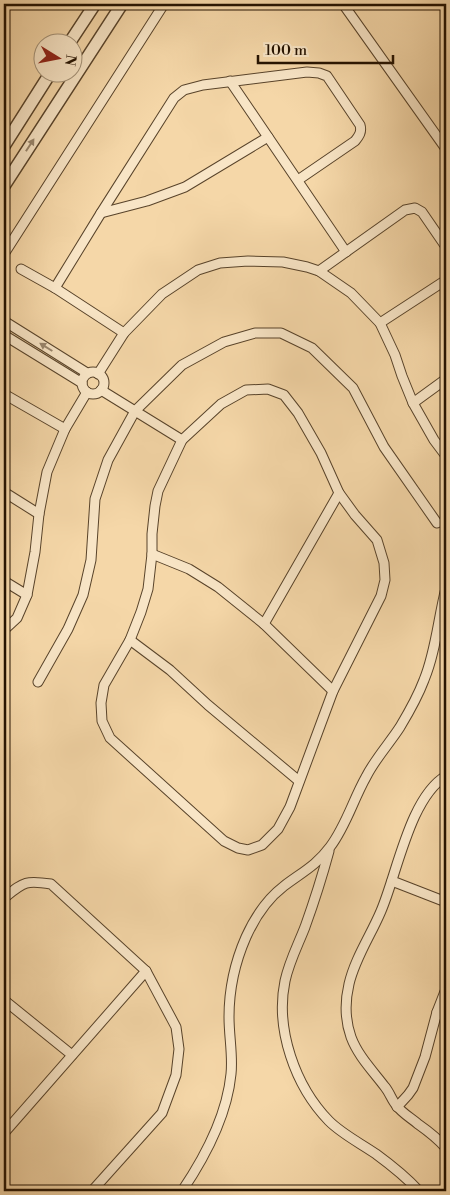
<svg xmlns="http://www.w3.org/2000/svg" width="450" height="1195" font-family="'Libre Bodoni',serif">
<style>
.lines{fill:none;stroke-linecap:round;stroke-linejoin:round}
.minor-casing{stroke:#58432a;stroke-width:11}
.tertiary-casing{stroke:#58432a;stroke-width:14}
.minor{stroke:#f8e5c6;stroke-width:9}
.tertiary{stroke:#f8e5c6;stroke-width:11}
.oneway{fill:#99866d}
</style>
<rect width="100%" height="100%" fill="#f5d7a8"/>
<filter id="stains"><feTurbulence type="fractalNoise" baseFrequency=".004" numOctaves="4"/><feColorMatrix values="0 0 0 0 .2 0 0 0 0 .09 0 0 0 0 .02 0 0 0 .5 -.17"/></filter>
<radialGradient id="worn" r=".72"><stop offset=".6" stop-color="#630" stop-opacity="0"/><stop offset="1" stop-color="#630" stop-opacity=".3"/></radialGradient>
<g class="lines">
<defs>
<g id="minor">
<path d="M343,4L446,149"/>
<path d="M230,81L346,252"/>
<path d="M101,213L147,201L185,187L268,137"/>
<path d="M4,254L164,4"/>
<path d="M21,269L55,288"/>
<path d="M319,271L405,210L415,208L422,212L446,247"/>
<path d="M4,321L87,373"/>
<path d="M380,323L446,280"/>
<path d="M124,333L55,288L101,213L174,98L184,90L203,85L307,72L319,73L327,76L360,125C362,132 359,136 355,141L298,180"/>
<path d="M4,335L82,383"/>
<circle cx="93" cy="383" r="11"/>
<path d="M98,374L124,333L162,294L198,270L220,263L248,261L283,262L307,267L319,271L351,293L380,323L395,355L402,376L413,403L434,440L446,456"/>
<path d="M268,389L284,395L298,413L321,453L339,493L355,515L377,540L384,563L385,580L381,596L333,691L290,807L278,829L262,845L248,850L238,848L224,841L110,738L102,721L101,703L104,685L130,640L141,612L148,589L152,554V534L155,506L158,491L182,440L221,404L246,390Z"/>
<path d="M101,390L182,440"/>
<path d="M4,394L65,429"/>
<path d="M413,403L446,379"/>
<path d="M4,492L39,514"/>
<path d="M152,554L189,569L218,587L264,624L333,691"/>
<path d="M4,581L27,595"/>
<path d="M264,624L339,493"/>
<path d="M4,630L17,618L27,595L35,552L39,514L47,472L65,429L87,392"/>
<path d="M130,640L170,670L208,705L299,781"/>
<path d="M38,682L68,629L83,595L91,560L95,499L108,460L135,411L182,365L224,342L255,333H281L312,348L353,388L384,447L437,523"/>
<path d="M446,776C410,797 397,874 381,911C371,935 355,958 349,984C345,1001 345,1020 351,1037C358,1056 373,1071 385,1087C390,1093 392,1101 397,1106C402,1113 411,1118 418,1124C428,1131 438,1139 446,1148"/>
<path d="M329,851C322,877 314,902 305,927C298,945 289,962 285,981C275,1029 295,1086 329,1121C342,1134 360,1143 376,1154C391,1165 406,1177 419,1191"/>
<path d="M392,881L446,902"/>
<path d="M4,898C24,882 25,880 51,884L146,971L176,1027L179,1049L176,1075L162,1113L92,1191"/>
<path d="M446,989L437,1012L446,1018"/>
<path d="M4,1000L72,1055"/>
<path d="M397,1107L408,1095L413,1088L425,1057L437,1012"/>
<path d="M4,1133L146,971"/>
<path d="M182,1191C205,1157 227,1115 231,1074C233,1055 229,1037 229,1017C229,989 235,962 246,937C255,917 267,899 284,886C301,873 317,865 330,847C346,826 353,800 366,777C375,759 389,744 400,727C409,712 418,696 424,680C436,651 438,619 446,588"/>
</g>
<g id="tertiary">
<path d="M70,42L95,4"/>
<path d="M4,146L51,72"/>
<path d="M4,186L122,4"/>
</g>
</defs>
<use href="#minor" class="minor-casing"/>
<use href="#tertiary" class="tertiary-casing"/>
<use href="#minor" class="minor"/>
<use href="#tertiary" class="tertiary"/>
</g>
<defs><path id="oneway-solid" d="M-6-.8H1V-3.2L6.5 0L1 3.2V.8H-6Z" transform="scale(1.25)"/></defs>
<g class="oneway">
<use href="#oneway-solid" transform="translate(30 145) rotate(-57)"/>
<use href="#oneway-solid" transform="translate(46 347) rotate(-148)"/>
</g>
<rect width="450" height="1195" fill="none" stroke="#f5d7a8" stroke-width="20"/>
<rect x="5" y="5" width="440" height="1185" fill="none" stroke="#241200" stroke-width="2.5"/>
<rect x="10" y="10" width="430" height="1175" fill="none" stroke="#241200"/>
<g transform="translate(58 58) rotate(100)"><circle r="24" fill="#f8e5c6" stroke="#a39177"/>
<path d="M0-4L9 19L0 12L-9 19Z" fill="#8f2418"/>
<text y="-8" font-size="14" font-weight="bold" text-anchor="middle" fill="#241200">N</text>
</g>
<path d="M258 55v8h135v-8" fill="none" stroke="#241200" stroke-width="2.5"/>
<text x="265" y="55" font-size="15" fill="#241200" stroke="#f8e5c6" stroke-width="4" paint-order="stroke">100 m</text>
<rect width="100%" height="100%" filter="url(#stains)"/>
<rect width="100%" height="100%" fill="url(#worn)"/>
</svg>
